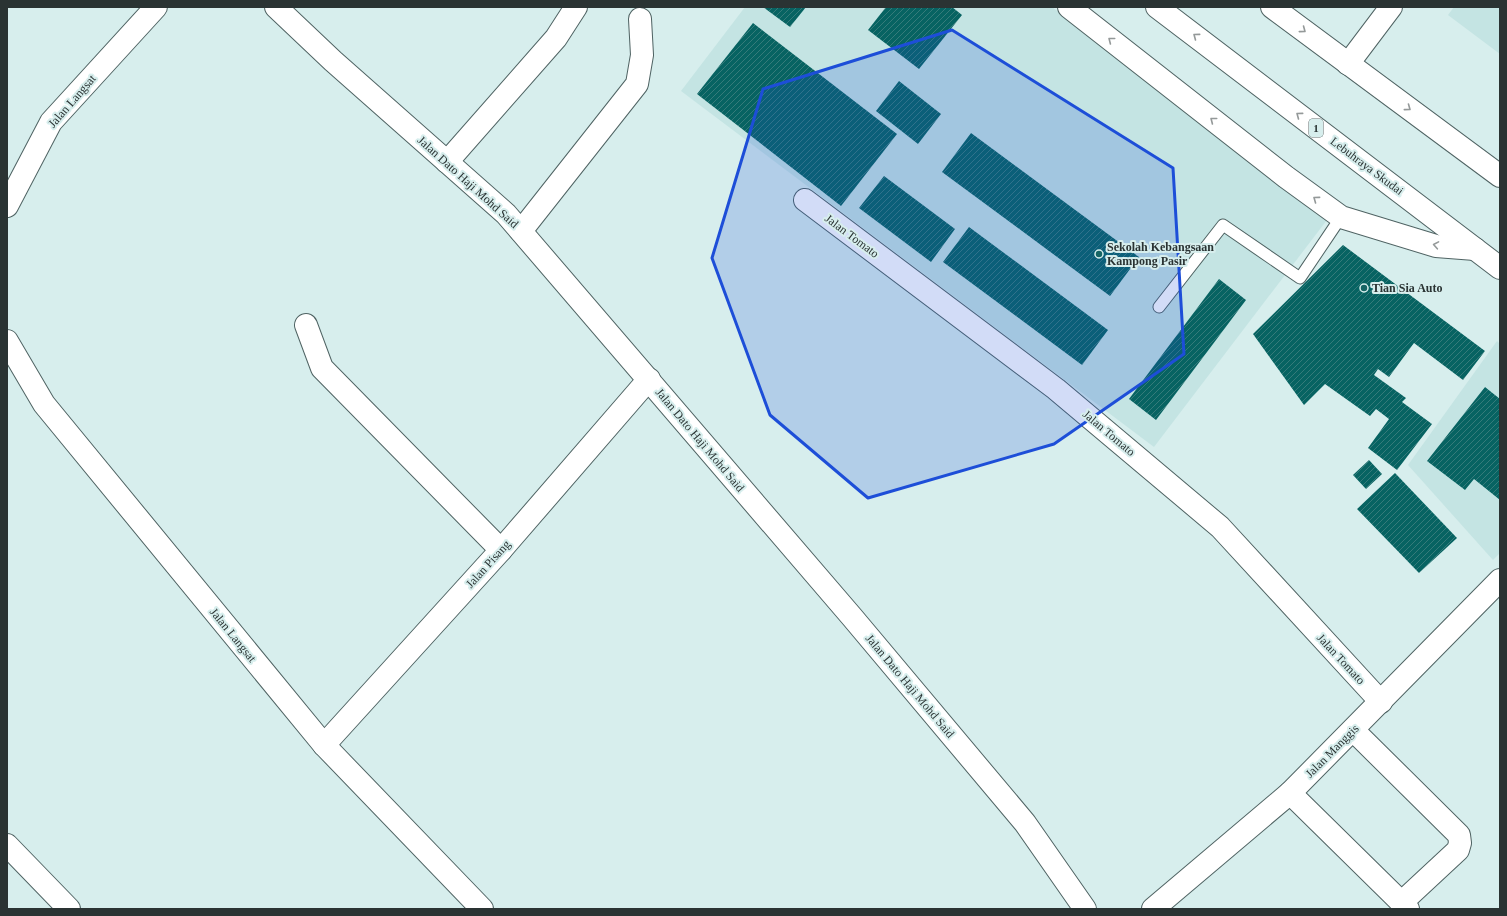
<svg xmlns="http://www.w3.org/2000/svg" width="1507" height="916" font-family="Georgia,serif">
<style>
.built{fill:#c4e4e3}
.building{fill:url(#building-hatch)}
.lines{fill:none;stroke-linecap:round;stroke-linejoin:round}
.service-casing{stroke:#4f6363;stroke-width:13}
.minor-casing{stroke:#4f6363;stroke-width:24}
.tertiary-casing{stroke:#4f6363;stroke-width:24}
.trunk-casing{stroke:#4f6363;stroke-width:24}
.service{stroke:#fff;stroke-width:11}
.minor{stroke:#fff;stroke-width:22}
.tertiary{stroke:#fff;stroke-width:22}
.trunk{stroke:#fff;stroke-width:22}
.oneway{stroke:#949999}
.marked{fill:#1d4ed8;fill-opacity:0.2;stroke:#1d4ed8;stroke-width:3;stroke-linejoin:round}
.poi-dot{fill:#156464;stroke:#d7eeed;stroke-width:1.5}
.labels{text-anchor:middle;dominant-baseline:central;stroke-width:4;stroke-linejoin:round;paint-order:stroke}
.shield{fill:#d7eeed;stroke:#5e6b6b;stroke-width:1}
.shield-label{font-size:11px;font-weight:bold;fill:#2a3333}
.street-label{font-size:12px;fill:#2a3333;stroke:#d7eeed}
.poi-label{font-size:12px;font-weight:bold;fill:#2a3333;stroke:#d7eeed;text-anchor:start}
</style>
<defs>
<pattern id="building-hatch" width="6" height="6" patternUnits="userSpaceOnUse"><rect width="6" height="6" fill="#076362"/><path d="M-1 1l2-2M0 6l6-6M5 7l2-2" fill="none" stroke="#357b7a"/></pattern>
</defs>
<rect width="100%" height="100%" fill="#d7eeed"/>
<g class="built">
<path d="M745,7H1052L1330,216L1154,447L681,91Z"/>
<path d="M1454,7H1500V54L1448,15Z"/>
<path d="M1497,341L1500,344V553L1493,560L1408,465Z"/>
</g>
<g class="building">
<path d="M763,7H806L790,27Z"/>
<path d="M886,7H952L962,15L919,69L868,30Z"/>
<path d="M753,23L897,134L841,206L697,94Z"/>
<path d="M899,81L941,114L918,144L876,111Z"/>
<path d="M971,133L1139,257L1110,296L942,172Z"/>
<path d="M884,176L955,229L931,262L859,208Z"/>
<path d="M969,227L1108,330L1082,365L943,262Z"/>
<path d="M1343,245L1485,351L1463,380L1414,343L1389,377L1378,369L1374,375L1406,398L1402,402L1432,424L1397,470L1368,448L1389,419L1376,409L1370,416L1325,384L1304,405L1253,334Z"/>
<path d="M1219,279L1246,300L1156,420L1129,399Z"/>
<path d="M1485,387L1500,399V500L1474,479L1465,490L1427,461Z"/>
<path d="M1369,460L1382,474L1366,489L1353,475Z"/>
<path d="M1395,473L1457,538L1419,573L1357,509Z"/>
</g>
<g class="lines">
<defs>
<path id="service" d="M1159,307L1223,225L1300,278L1341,217"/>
<g id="minor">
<path d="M276,7L333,61L506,214L852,617L1025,823L1085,909"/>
<path d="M447,162L556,38L576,7"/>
<path d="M805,200L1056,389L1220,527L1381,702"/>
<path d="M7,206L51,122L156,7"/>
<path d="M521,231L637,84L642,55L640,19"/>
<path d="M306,325L322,368L501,550"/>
<path d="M1353,730L1459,835L1460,843L1458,850L1401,903"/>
<path d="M324,745L501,550L649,379"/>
<path d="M1290,793L1408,909"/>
<path d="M7,845L69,909"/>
<path d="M1153,909L1290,793L1500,580"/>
</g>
<g id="tertiary">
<path d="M1348,64L1391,7"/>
<path d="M7,341L44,404L324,745L482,909"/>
</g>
<g id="trunk">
<path d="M1069,7L1286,177L1341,217L1436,246L1475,249"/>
<path d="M1157,7L1500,268"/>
<path d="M1272,7L1500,176"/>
</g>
</defs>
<use href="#service" class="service-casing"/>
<use href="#minor" class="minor-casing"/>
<use href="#tertiary" class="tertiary-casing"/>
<use href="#trunk" class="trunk-casing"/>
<use href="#service" class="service"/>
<use href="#minor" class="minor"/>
<use href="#tertiary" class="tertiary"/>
<use href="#trunk" class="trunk"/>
</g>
<defs><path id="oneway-chevron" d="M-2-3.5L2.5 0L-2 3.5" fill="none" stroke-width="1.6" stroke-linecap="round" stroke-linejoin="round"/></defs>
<g class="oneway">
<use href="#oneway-chevron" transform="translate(1303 30) rotate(37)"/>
<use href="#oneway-chevron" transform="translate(1196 36) rotate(-143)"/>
<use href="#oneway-chevron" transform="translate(1111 40) rotate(-142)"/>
<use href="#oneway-chevron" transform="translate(1408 108) rotate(36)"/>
<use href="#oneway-chevron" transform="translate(1299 115) rotate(-143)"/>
<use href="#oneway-chevron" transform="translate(1213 120) rotate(-142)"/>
<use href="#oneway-chevron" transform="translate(1316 199) rotate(-144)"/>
<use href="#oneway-chevron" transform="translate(1436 245) rotate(-170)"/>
</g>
<path class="marked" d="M952,30L1173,168L1184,354L1054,444L868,498L770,415L712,258L763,89Z"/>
<g class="poi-dot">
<circle cx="1099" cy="254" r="4"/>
<circle cx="1364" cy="288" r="4"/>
</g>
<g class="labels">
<rect class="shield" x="1309" y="119" width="14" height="18" rx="3"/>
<g class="shield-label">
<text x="1316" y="128">1</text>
</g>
<g class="street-label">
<text transform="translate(72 101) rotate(-49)">Jalan Langsat</text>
<text transform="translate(1367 166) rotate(37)">Lebuhraya Skudai</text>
<text transform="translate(468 182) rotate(42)">Jalan Dato Haji Mohd Said</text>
<text transform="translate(852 236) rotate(37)">Jalan Tomato</text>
<text transform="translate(1109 433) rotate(40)">Jalan Tomato</text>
<text transform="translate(700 440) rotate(50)">Jalan Dato Haji Mohd Said</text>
<text transform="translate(488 564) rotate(-48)">Jalan Pisang</text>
<text transform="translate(233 635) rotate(51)">Jalan Langsat</text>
<text transform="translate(1341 659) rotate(47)">Jalan Tomato</text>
<text transform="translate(910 686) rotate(50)">Jalan Dato Haji Mohd Said</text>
<text transform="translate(1332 751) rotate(-45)">Jalan Manggis</text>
</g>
<g class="poi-label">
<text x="1107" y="247">Sekolah Kebangsaan<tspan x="1107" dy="14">Kampong Pasir</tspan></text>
<text x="1372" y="288">Tian Sia Auto</text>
</g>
</g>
<rect width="1507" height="916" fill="none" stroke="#2a3333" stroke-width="16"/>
</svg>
